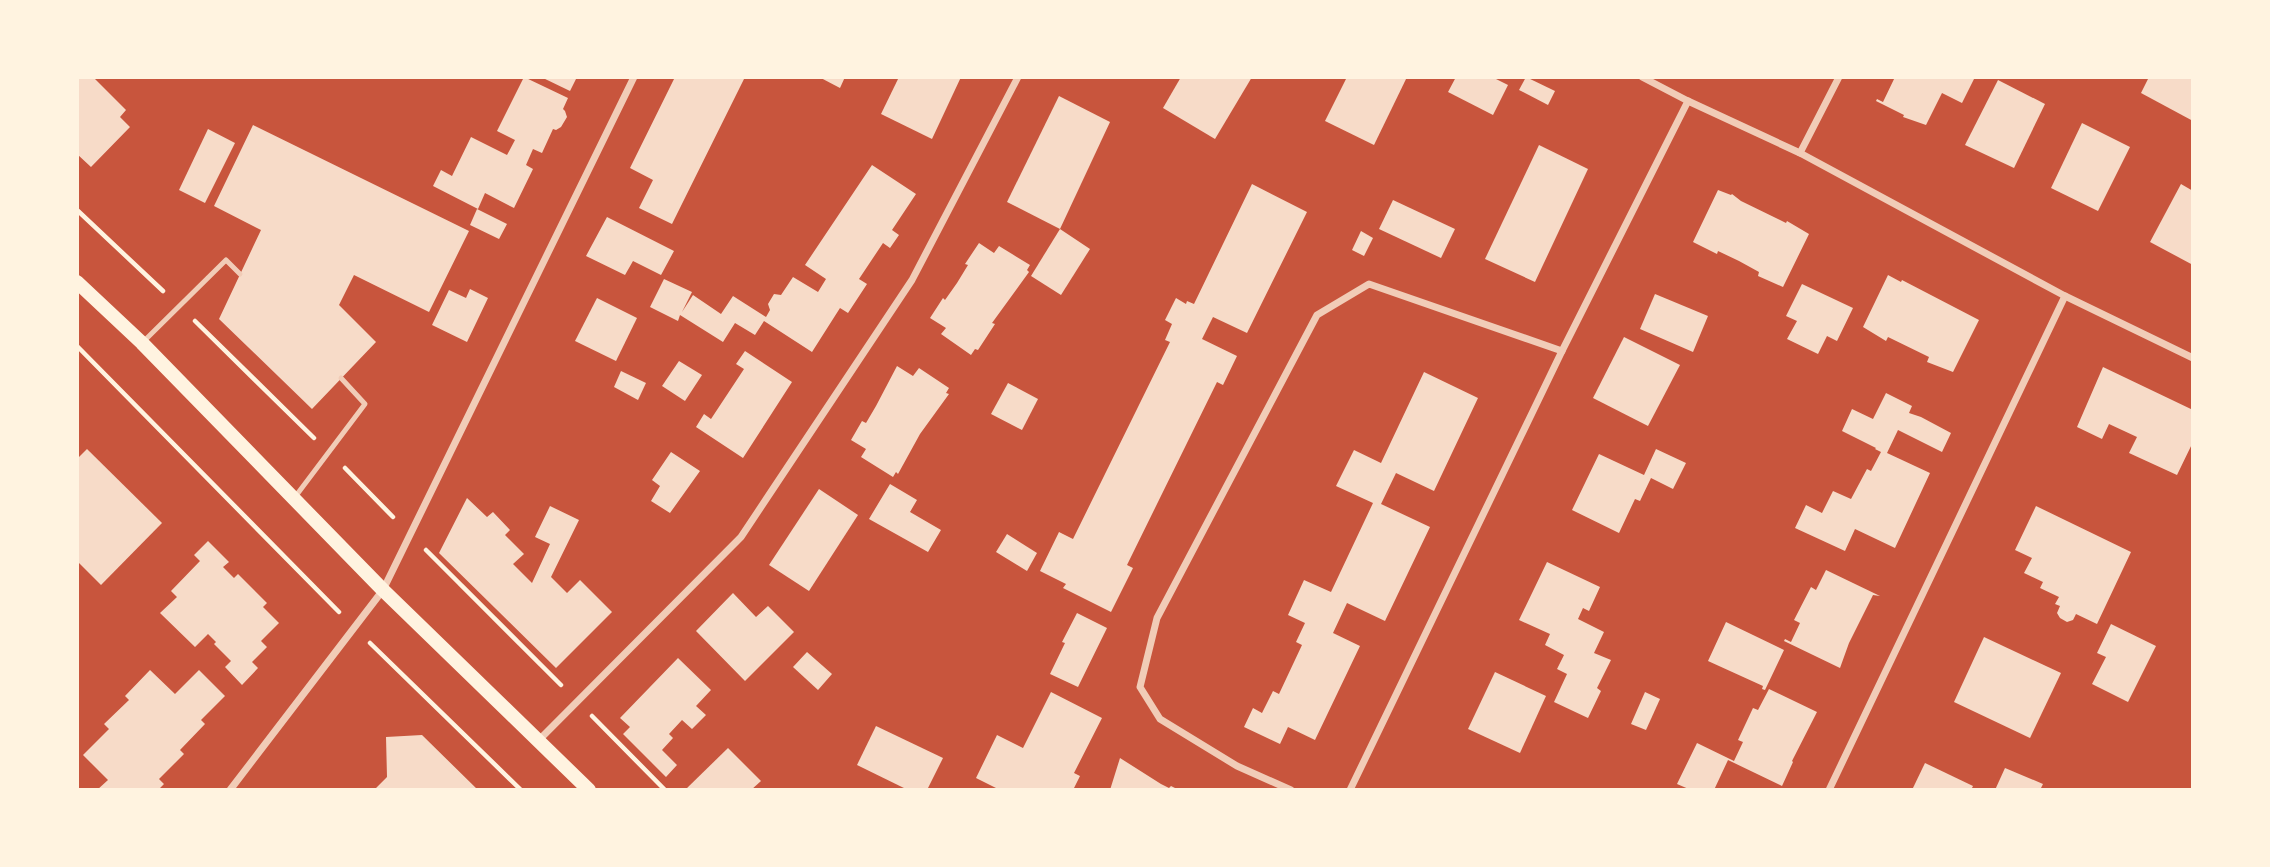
<svg xmlns="http://www.w3.org/2000/svg" width="2270" height="867" font-family="Poppins,sans-serif">
<style>
.building{fill:#f7dbc8}
.lines{fill:none;stroke-linecap:round;stroke-linejoin:round}
.path{stroke:#fff3e0;stroke-width:4.5}
.service{stroke:#f1ccb7;stroke-width:5}
.minor{stroke:#f1ccb7;stroke-width:7}
.secondary{stroke:#fff3e0;stroke-width:14}
</style>
<rect width="100%" height="100%" fill="#c8553d"/>
<g class="building">
<path d="M77,77H93L126,110L120,117L130,127L91,167L77,154Z"/>
<path d="M524,77L568,98L563,109L565,111L567,117L561,127L556,130L553,129L542,153L533,149L526,165L533,169L514,208L485,193L478,209L433,186L441,170L452,176L471,137L507,155L515,140L497,131Z"/>
<path d="M541,77H577L570,91Z"/>
<path d="M675,77H739L744,79L672,224L639,208L653,180L630,168Z"/>
<path d="M819,77H845L840,88Z"/>
<path d="M899,77H961L932,139L881,114Z"/>
<path d="M1181,77H1252L1215,139L1163,108Z"/>
<path d="M1347,77H1407L1374,145L1325,121Z"/>
<path d="M1456,77H1492L1508,85L1493,115L1448,92Z"/>
<path d="M1526,77L1555,91L1548,105L1519,90Z"/>
<path d="M1895,77H1975L1962,103L1942,93L1926,125L1903,117L1904,115L1876,101L1877,99L1883,102Z"/>
<path d="M2149,77H2193V121L2141,93Z"/>
<path d="M1998,80L2045,104L2014,168L1965,145Z"/>
<path d="M1059,96L1110,122L1060,229L1007,202Z"/>
<path d="M2082,123L2130,147L2098,211L2051,188Z"/>
<path d="M253,125L469,231L429,312L354,275L339,305L376,342L312,409L219,319L261,230L214,206Z"/>
<path d="M208,129L235,143L205,203L179,190Z"/>
<path d="M1539,145L1588,169L1535,282L1485,259Z"/>
<path d="M872,165L916,194L892,230L899,235L890,248L883,243L859,279L867,284L848,313L840,308L812,352L764,321L755,335L735,323L723,342L680,315L678,321L650,307L664,279L692,292L682,312L693,295L721,314L733,296L766,317L770,310L768,304L774,294L781,295L793,277L818,292L826,279L805,265Z"/>
<path d="M1252,184L1307,212L1247,333L1213,317L1202,339L1237,356L1223,385L1217,382L1127,565L1133,568L1111,612L1063,588L1066,584L1040,571L1059,532L1073,539L1170,342L1165,340L1172,324L1165,320L1176,298L1186,304L1187,301L1194,304Z"/>
<path d="M2181,184L2193,191V265L2150,242Z"/>
<path d="M1718,190L1731,195L1732,194L1741,201L1786,223L1787,221L1809,234L1783,287L1758,276L1759,272L1739,261L1718,251L1717,254L1693,242Z"/>
<path d="M1393,200L1455,229L1441,258L1379,229Z"/>
<path d="M477,209L507,224L499,239L470,225Z"/>
<path d="M607,217L674,251L661,275L633,261L625,275L586,256Z"/>
<path d="M1060,229L1090,249L1061,295L1031,276Z"/>
<path d="M1361,231L1373,238L1364,256L1352,250Z"/>
<path d="M979,243L994,253L999,246L1030,265L1027,270L1029,272L992,323L995,324L978,350L975,349L971,355L941,334L946,328L930,318L943,298L945,300L957,283L968,265L965,264Z"/>
<path d="M1888,275L1901,282L1902,280L1979,320L1953,372L1927,362L1929,357L1888,337L1886,341L1863,327Z"/>
<path d="M1802,284L1853,308L1837,341L1827,336L1818,354L1787,339L1797,321L1786,316Z"/>
<path d="M470,289L488,298L467,342L432,325L449,290L466,298Z"/>
<path d="M1655,294L1708,316L1693,352L1640,329Z"/>
<path d="M597,298L637,318L616,361L575,341Z"/>
<path d="M1624,337L1680,365L1648,426L1593,398Z"/>
<path d="M745,351L792,382L743,458L696,427L704,414L711,419L744,369L736,364Z"/>
<path d="M679,361L702,375L685,401L662,386Z"/>
<path d="M897,366L913,376L919,368L949,388L946,393L949,394L920,434L898,474L896,472L893,477L861,457L866,449L851,440L862,421L866,423L876,406Z"/>
<path d="M2103,367L2193,410V442L2177,475L2129,453L2137,437L2109,424L2102,439L2077,427Z"/>
<path d="M621,371L646,383L638,400L614,387Z"/>
<path d="M1424,372L1478,398L1434,491L1396,473L1381,504L1430,527L1385,621L1347,603L1333,633L1360,646L1315,740L1288,727L1280,744L1244,727L1253,708L1262,713L1273,691L1279,694L1302,645L1296,642L1305,623L1288,615L1304,580L1331,592L1373,503L1336,486L1354,450L1381,463Z"/>
<path d="M1008,383L1038,399L1022,430L991,414Z"/>
<path d="M1886,393L1912,406L1909,413L1921,417L1951,433L1942,452L1898,430L1887,453L1930,473L1895,548L1855,529L1845,551L1795,528L1806,505L1822,513L1833,491L1851,499L1867,469L1871,471L1881,452L1875,449L1876,448L1842,431L1852,409L1873,419Z"/>
<path d="M87,449L162,523L101,585L77,561V459Z"/>
<path d="M1656,449L1686,463L1673,489L1651,478L1640,501L1635,499L1619,533L1572,510L1599,454L1644,475Z"/>
<path d="M671,452L700,471L670,513L651,501L660,486L652,480Z"/>
<path d="M890,484L917,500L910,512L941,530L928,552L869,519Z"/>
<path d="M819,489L858,515L809,591L769,565Z"/>
<path d="M467,498L487,517L493,512L510,530L505,535L524,554L513,564L532,583L550,544L535,537L550,506L579,520L551,577L567,593L580,580L612,612L556,668L439,553Z"/>
<path d="M2036,506L2131,552L2097,624L2076,614L2073,620L2067,622L2060,618L2057,613L2060,606L2055,604L2059,597L2040,588L2043,582L2024,573L2032,558L2015,550Z"/>
<path d="M1007,534L1037,553L1027,571L996,552Z"/>
<path d="M208,541L229,562L223,567L234,578L238,574L267,603L263,607L279,623L261,641L267,647L252,662L258,668L242,685L225,667L231,661L214,644L216,642L208,634L195,647L160,613L177,597L171,591L200,561L194,555Z"/>
<path d="M1547,562L1600,587L1589,611L1583,608L1578,619L1604,632L1594,653L1611,660L1597,688L1601,691L1588,718L1554,702L1567,674L1557,669L1564,655L1545,645L1550,634L1519,620Z"/>
<path d="M1826,570L1880,596L1873,595L1849,643L1840,668L1784,641L1785,639L1791,642L1800,623L1794,620L1811,587L1816,590Z"/>
<path d="M733,593L756,617L768,606L794,632L745,681L696,631Z"/>
<path d="M1077,613L1107,628L1078,687L1050,674L1065,643L1062,642Z"/>
<path d="M1726,622L1784,650L1765,690L1762,689L1763,686L1708,661Z"/>
<path d="M2111,624L2156,646L2128,702L2092,684L2106,657L2097,653Z"/>
<path d="M1984,637L2061,673L2030,738L1954,702Z"/>
<path d="M807,652L832,674L818,690L793,667Z"/>
<path d="M678,658L711,690L696,706L706,715L692,729L682,720L669,734L673,738L662,750L677,765L666,777L623,734L630,727L620,718Z"/>
<path d="M150,670L175,694L199,670L225,696L201,720L205,724L180,750L184,754L159,779L164,784L158,790H97L108,780L83,755L109,729L104,724L129,700L125,696Z"/>
<path d="M1495,672L1546,696L1520,753L1468,729Z"/>
<path d="M1769,689L1817,712L1792,761L1793,762L1782,786L1728,760L1714,790H1691L1677,784L1697,743L1734,761L1743,742L1738,740L1753,708L1758,710Z"/>
<path d="M1051,692L1102,718L1074,773L1080,776L1073,790H1000L976,778L997,735L1023,748Z"/>
<path d="M1645,692L1660,699L1646,730L1631,724Z"/>
<path d="M876,726L943,758L927,790H908L857,765Z"/>
<path d="M422,735L478,790H374L387,777L386,737Z"/>
<path d="M728,748L761,781L751,790H685Z"/>
<path d="M1120,758L1161,784L1169,788L1171,786L1179,790H1110Z"/>
<path d="M1925,763L1973,786L1971,790H1912Z"/>
<path d="M2005,768L2043,784L2040,790H1995Z"/>
</g>
<g class="lines">
<g class="path">
<path d="M77,210L163,291"/>
<path d="M195,321L314,438"/>
<path d="M77,346L339,612"/>
<path d="M345,468L393,517"/>
<path d="M426,550L561,685"/>
<path d="M370,643L521,790"/>
<path d="M592,716L665,790"/>
</g>
<g class="service">
<path d="M143,342L226,260L240,274"/>
<path d="M295,497L365,404L341,378"/>
</g>
<g class="minor">
<path d="M1642,77L1688,101L1800,153L2065,296L2193,358"/>
<path d="M1800,153L1839,77"/>
<path d="M538,741L741,537L912,280L1018,77"/>
<path d="M230,790L383,590L634,77"/>
<path d="M1291,790L1237,766L1160,719L1140,687L1157,618L1317,315L1369,284L1562,351"/>
<path d="M1350,790L1562,351L1688,101"/>
<path d="M1829,790L2065,296"/>
</g>
<path class="secondary" d="M77,282L142,343L383,590L589,790"/>
</g>
<rect width="2270" height="867" fill="none" stroke="#fff3e0" stroke-width="158"/>
</svg>
